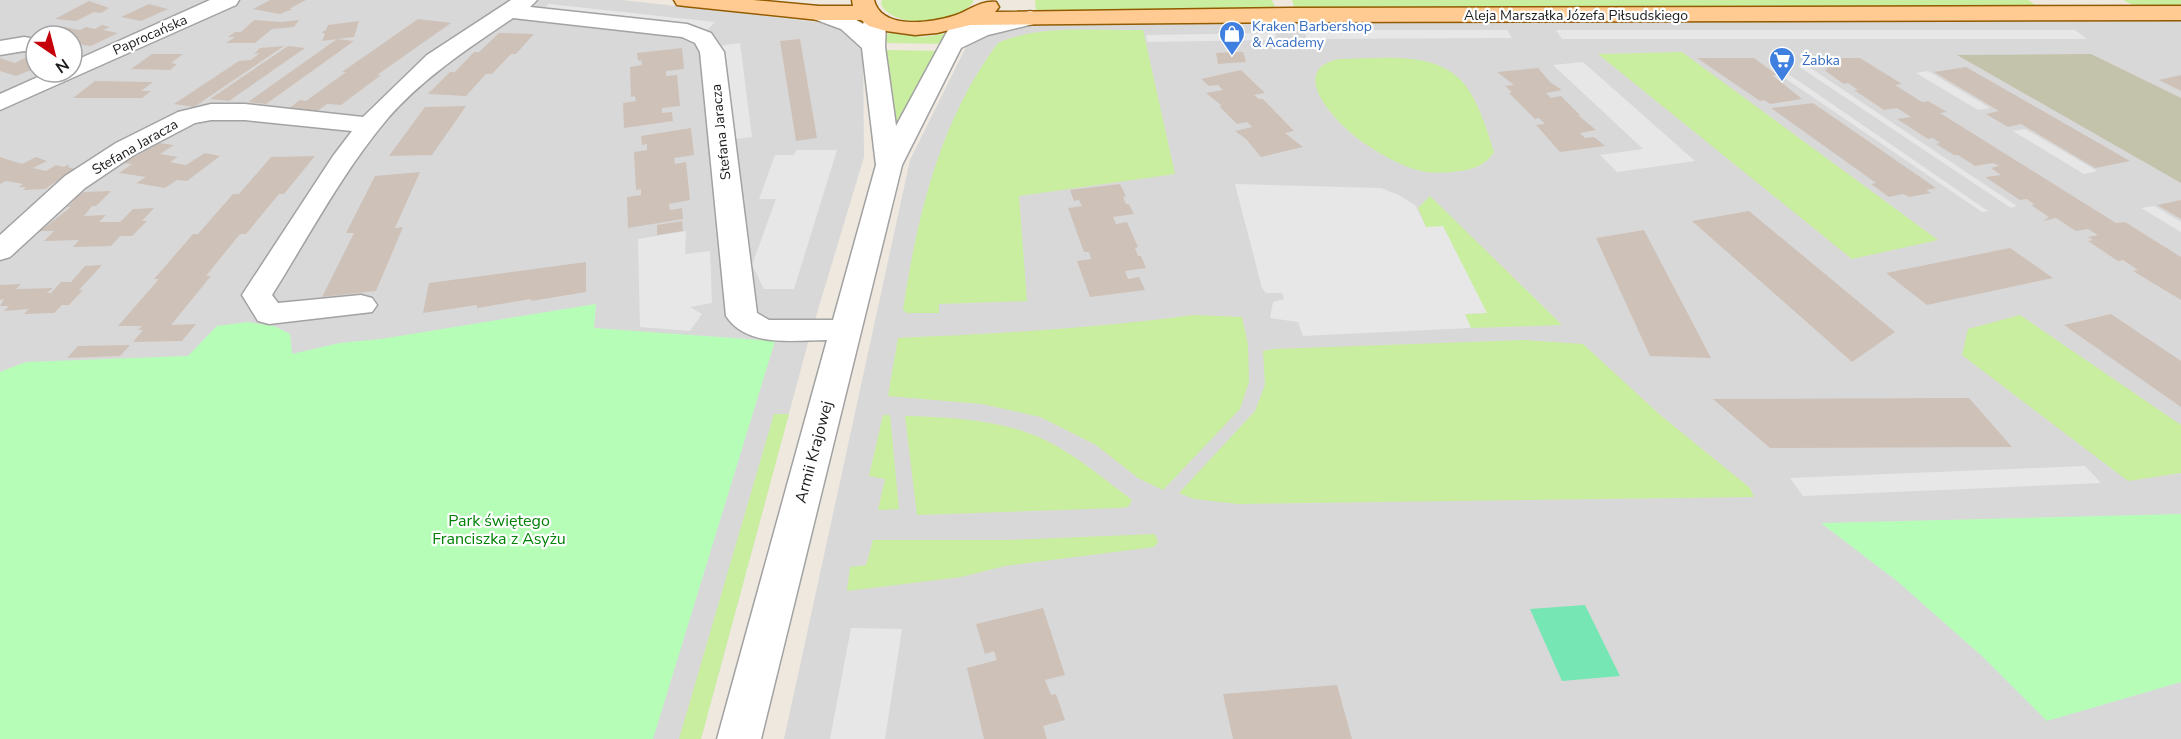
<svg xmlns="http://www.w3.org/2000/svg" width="2181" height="739" font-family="'Nunito Sans',sans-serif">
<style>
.residential{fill:#d9d8d8}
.construction{fill:#c3c2aa}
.grass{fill:#caee9f}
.park{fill:#b6feb8}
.pitch{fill:#75e6b4}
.parking{fill:#e7e7e7}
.building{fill:#cec1b8}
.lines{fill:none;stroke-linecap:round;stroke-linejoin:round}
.minor-casing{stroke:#a2a2a2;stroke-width:3}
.major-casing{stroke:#925b00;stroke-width:3}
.minor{fill:#fff;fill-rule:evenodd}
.major{fill:#ffcb93;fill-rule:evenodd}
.labels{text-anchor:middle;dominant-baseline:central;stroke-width:4.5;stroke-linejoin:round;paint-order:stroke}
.far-street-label{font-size:14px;fill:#1b1b1b;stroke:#fff}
.far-shop-label{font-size:14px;fill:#366cbe;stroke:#fff;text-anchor:start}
.street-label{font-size:16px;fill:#1b1b1b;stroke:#fff}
.park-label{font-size:16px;fill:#018105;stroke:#fff}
</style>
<rect width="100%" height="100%" fill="#eee8df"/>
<g class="residential">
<path d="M0,0H216L72,65V36H36V72H56L0,97Z"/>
<path d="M237,0H622L835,24L863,47L864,157L808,343L701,739H0V108Z"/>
<path d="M2181,19V739H784L910,160L967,45L978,35L1038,22Z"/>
</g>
<path class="construction" d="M2091,54L2181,98V183L1957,55Z"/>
<g class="grass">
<path d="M882,0H973V2C958,24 894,31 881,4Z"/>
<path d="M1035,0H1272L1276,10L1036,13Z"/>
<path d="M1292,0H2028L2041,9L1295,10Z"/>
<path d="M2123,0H2181V10L2135,6Z"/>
<path d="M1143,30L1175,174L1019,196L1027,301L939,304V313H907L903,310C917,216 940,120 998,43C1041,24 1096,31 1143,30Z"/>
<path d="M890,33L924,37L948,33V44L887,43L885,35Z"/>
<path d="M886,50L944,51L899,122L892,119Z"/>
<path d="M1682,52L1938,240L1852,259L1598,54Z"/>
<path d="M1339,59C1384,59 1443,48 1470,92C1481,110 1488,133 1494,152C1487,164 1473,170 1459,171C1445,173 1431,174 1417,170C1400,165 1382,155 1367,145C1343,130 1282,71 1339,59Z"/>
<path d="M1430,196L1562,325L1471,328L1465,314L1487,313L1426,227L1418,208Z"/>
<path d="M1194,315L1242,317L1248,345L1249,382L1240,409L1163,490L1138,478L1096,445L1040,417L982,404L888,396L898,338C998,334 1096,328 1194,315Z"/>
<path d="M2020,315L2181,425V473L2128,481L1962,355L1968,329Z"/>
<path d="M1524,340L1583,344L1659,414L1750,488L1754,497L1238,504L1194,499L1179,493L1255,411L1265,385L1263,351L1274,349Z"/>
<path d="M774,414H789L701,739H679Z"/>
<path d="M883,415H890L899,509L878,510L885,479L869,476Z"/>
<path d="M905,416C950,417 1004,420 1045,440C1076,455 1104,479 1132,500L1128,507L1119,508L917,515Z"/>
<path d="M1155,534L1158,542L1154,547L1005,566L961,577L847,591L850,567L866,565L873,540H1008Z"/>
</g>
<g class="park">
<path d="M596,304L594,328L775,341L653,739H0V372L26,362L188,356L217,326L248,322L274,326L290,334L292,354L340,343L381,339Z"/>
<path d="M2181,514V682L2047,721L1982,656L1897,581L1821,523Z"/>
</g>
<path class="pitch" d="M1585,605L1620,676L1562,681L1530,609Z"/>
<g class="parking">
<path d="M549,4L715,22L707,30L540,11Z"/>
<path d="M1304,30H1507L1512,38L1307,39Z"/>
<path d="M1556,30H2075L2087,39H1562Z"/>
<path d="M1275,33L1277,40L1147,42L1146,35Z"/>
<path d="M740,43L752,137L729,140L719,46Z"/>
<path d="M1583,62L1695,161L1617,172L1600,155L1643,149L1553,65Z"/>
<path d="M1806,65L2017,206L2011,208L1798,66Z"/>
<path d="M1781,69L1988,211L1982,212L1773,70Z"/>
<path d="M1928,71L1990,108L1978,110L1916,73Z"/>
<path d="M2025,129L2097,171L2084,174L2013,131Z"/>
<path d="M796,150H837L794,289H764L752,265L776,199H759L775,155H794Z"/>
<path d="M1235,184L1381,188L1399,195L1416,206L1426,227L1443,226L1487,313L1465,314L1471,328L1303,336L1298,322L1270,318L1273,302L1284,299L1282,293H1266L1262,288Z"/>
<path d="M2154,206L2181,222V232L2141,208Z"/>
<path d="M686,231L685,254L710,251L712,303L690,307L702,314L690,331L640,327L638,239Z"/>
<path d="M2085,466L2101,483L1803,496L1790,478Z"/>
<path d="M851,628L902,629L885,739H830Z"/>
</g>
<g class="building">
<path d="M270,0H306L289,9H293L280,14L253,9Z"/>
<path d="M89,1L109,8L101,13L94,12L76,21L55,19Z"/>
<path d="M149,4L168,9L141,21L121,17Z"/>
<path d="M418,19L451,23L390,66L377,75H381L341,105L327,104L316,112L288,109L300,100L306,101L346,72H342Z"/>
<path d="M254,20L281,22L299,20L294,27L272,29L255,43H226L235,37H228L235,32H241Z"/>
<path d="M359,21L354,37L322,41L325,34L322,32L326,30L328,25Z"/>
<path d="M102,25L110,27L103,30L118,33L91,46L72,43V36H43L64,27L80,30L86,27L95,29Z"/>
<path d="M499,33L534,34L516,54H511L492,74H486L466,96L428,94L450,72H455L474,52H479Z"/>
<path d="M337,39L354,41L266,104L248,102Z"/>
<path d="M800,39L817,138L796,141L780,41Z"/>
<path d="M284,46L194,107L174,104L239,61L251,60L260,53L254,54L260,48Z"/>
<path d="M288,46L305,48L229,101L210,99Z"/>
<path d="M682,48L684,69L666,71V76L677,75L680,106L662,108V113L672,112L673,121L624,128L623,103L636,101L635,96L631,97L630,67L642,65L641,60L638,61L637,53Z"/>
<path d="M1233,52H1243L1246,62L1218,64L1216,53Z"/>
<path d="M152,54H183L171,63L177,64L170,70L131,69Z"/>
<path d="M27,57L36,60V68L16,76L0,71V58L15,63Z"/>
<path d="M1697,58H1754L1777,75H1772L1802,99L1770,104L1764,100L1760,101Z"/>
<path d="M1821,58H1860L1902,84L1895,85L1922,102L1928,101L1947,112L1940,113L2116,223L2125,222L2181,257V300L2133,271L2138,270L2123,260L2118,261L2088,241L2093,240L2088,237L2098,235L2088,229L2076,231L2056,218L2043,221L2049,217L2031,205H2035L2027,199L2020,200L1985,177L2001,175L1991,168L1999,166L1993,163L1975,166L1958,155H1954L1936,144L1940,143L1933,138L1928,139L1897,119L1911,117L1897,108L1884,110L1854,90H1858L1848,83L1844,84L1824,70H1828L1825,68L1833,66Z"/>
<path d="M1966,67L2130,161L2095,168L2021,124L2008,127L1986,114L1999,111L1934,72Z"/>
<path d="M1538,68L1551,83L1562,90L1546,93L1551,98L1561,96L1580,115H1578L1596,130L1580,133L1585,138L1594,137L1605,146L1560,152L1536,125L1545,124L1539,118L1535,119L1509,93L1512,92L1505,86L1514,85L1497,72Z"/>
<path d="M1241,70L1265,93L1254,95L1259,99H1263L1294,131L1285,133L1303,147L1261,157L1246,139L1235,131L1252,127L1247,122L1237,124L1219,106H1222L1206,93L1223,90L1218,85L1209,86L1201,79Z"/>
<path d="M2181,75V91L2159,80Z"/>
<path d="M95,81L153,82L141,91H151L142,98H73Z"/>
<path d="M1813,103L1936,188L1926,190L1931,193L1909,197L1903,194L1889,197L1871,184L1876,183L1771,108Z"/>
<path d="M466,106L432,155L389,156L425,107Z"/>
<path d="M691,128L694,155L674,158L675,164L686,162L690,200L669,204L670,210L682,208L683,219L628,228L627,197L641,195V189L636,190L634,152L647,150V144L642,145L641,136Z"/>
<path d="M159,143L174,145L160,154L178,157L170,162L186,165L205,153L220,156L187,181L177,180L165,188L136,183L146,177L119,173L132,164L123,163Z"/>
<path d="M315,156L284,194H279L246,234H240L206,276H211L171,325L196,324L182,341L133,342L143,330H138L142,326H118L159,279H154L193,234H198L233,194H239L271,157Z"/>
<path d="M0,157L22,164L36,157L47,161L33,168L46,171L56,165L64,167L69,164L68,167L75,169L45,189L23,190L26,187H19L23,184L6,181L0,184Z"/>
<path d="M420,172L395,228L403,227L376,291L322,297L354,233H346L375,176Z"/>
<path d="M1120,184L1126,196L1123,197L1126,204H1129L1134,214L1113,217L1116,224L1127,222L1138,247L1135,248L1138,256H1141L1146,268L1125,271L1128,279L1139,277L1145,290L1090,297L1077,261L1091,259L1089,252H1084L1068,208L1082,206L1079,200L1074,201L1070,190Z"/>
<path d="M111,191L96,206H92L84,216L106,215L99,222H120L133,209L154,208L142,221H147L132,236H120L111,246L73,247L79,240L44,241L54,231H40L71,207H67L74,201H69L74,197L84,192Z"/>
<path d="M2181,200V219L2157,205Z"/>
<path d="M1749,211L1895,332L1852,362L1692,221Z"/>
<path d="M682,221L683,231L657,235V225Z"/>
<path d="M1644,230L1711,358L1650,356L1596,238Z"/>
<path d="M2010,248L2053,278L1927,305L1886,273Z"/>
<path d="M586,262V292L531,301V299L477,308V305L423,313L429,283Z"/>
<path d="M102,265L79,290H83L69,305H62L54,313L24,314L29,309L4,311L9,306H0L4,299L0,300V285L21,284L16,289L53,288L47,293H51L61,282H71L85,266Z"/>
<path d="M2111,314L2181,361V407L2064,325Z"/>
<path d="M130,345L120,356L67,358L78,346Z"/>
<path d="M1969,398L2012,447L1770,448L1713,399Z"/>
<path d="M1043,608L1065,675L1045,680L1051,695L1056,694L1065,720L1043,726L1047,739H984L967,668L997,660L994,651L985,654L976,624Z"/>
<path d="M1337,685L1352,739H1233L1223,694Z"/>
</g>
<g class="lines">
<defs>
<g id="minor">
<path d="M210,0H239L236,5L0,110V94L49,72H72V62Z"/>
<path d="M511,0H537L530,7L687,24L711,33L724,52L757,313L769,320H833L876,165L862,48L841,29L811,18L808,13L811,8C828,4 850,15 863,24L867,14L875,12L883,14L886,19L885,47L896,126L955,17L963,15L971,17L974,22L973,25L1030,11L1038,13L1041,18L1038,23L988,35L961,48L902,165L761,739H717L827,340C793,340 747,348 726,316L700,52L695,43L682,37L513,18C469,48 424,77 388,118C343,171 309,236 272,295L278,303L361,295L372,298L377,305L372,312L269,324L258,321L242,295L333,156L352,131L245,120H211L195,123L134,155L85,188L10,257L0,260V235L65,176L116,143L178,112L211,104H245L363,117L427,55Z"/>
<path d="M24,37L36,39V53L24,51L0,55V41Z"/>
</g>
<path id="major" d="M674,0H753L819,6H853L852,0H874C881,30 930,23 953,16C968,12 979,0 996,2L999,7L995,12L1290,8L2181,6V20L1290,22L970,25L937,33L915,35L886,31L869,26L861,20H819L685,6L677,5Z"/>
</defs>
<use href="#minor" class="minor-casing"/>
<use href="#major" class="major-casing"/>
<use href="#minor" class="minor"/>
<use href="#major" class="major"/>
</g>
<defs>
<symbol id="shop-pin" viewBox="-11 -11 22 30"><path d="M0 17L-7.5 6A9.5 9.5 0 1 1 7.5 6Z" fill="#3f7fe0" stroke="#fff"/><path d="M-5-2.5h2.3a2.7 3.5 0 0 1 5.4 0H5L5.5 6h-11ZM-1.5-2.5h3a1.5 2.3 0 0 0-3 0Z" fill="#fff"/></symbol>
<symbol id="supermarket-pin" viewBox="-11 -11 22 30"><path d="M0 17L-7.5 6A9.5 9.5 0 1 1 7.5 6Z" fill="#3f7fe0" stroke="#fff"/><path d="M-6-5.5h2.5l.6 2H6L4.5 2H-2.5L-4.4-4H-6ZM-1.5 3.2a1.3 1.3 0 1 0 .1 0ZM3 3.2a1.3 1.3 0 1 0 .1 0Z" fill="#fff"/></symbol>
</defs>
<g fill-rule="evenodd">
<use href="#shop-pin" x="1217" y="19" width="30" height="40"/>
<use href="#supermarket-pin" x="1767" y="45" width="30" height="40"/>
</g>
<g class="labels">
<g class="far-street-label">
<text x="1576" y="15">Aleja Marszałka Józefa Piłsudskiego</text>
<text transform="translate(150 35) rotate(-24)">Paprocańska</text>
<text transform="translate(721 132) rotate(-96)">Stefana Jaracza</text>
<text transform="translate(135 147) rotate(-30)">Stefana Jaracza</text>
</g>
<g class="far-shop-label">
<text x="1252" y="26">Kraken Barbershop<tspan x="1252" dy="16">&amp; Academy</tspan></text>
<text x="1802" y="60">Żabka</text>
</g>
<g class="street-label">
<text transform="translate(814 452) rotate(-75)">Armii Krajowej</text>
</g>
<g class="park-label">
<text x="499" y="521">Park świętego<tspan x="499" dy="18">Franciszka z Asyżu</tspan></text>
</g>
</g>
<g transform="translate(54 54) rotate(145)"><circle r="28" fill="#ffffff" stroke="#a4a4a4" stroke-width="1.5"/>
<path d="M0-4.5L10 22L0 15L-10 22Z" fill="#c6000a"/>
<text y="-9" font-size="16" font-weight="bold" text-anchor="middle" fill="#1b1b1b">N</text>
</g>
</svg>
